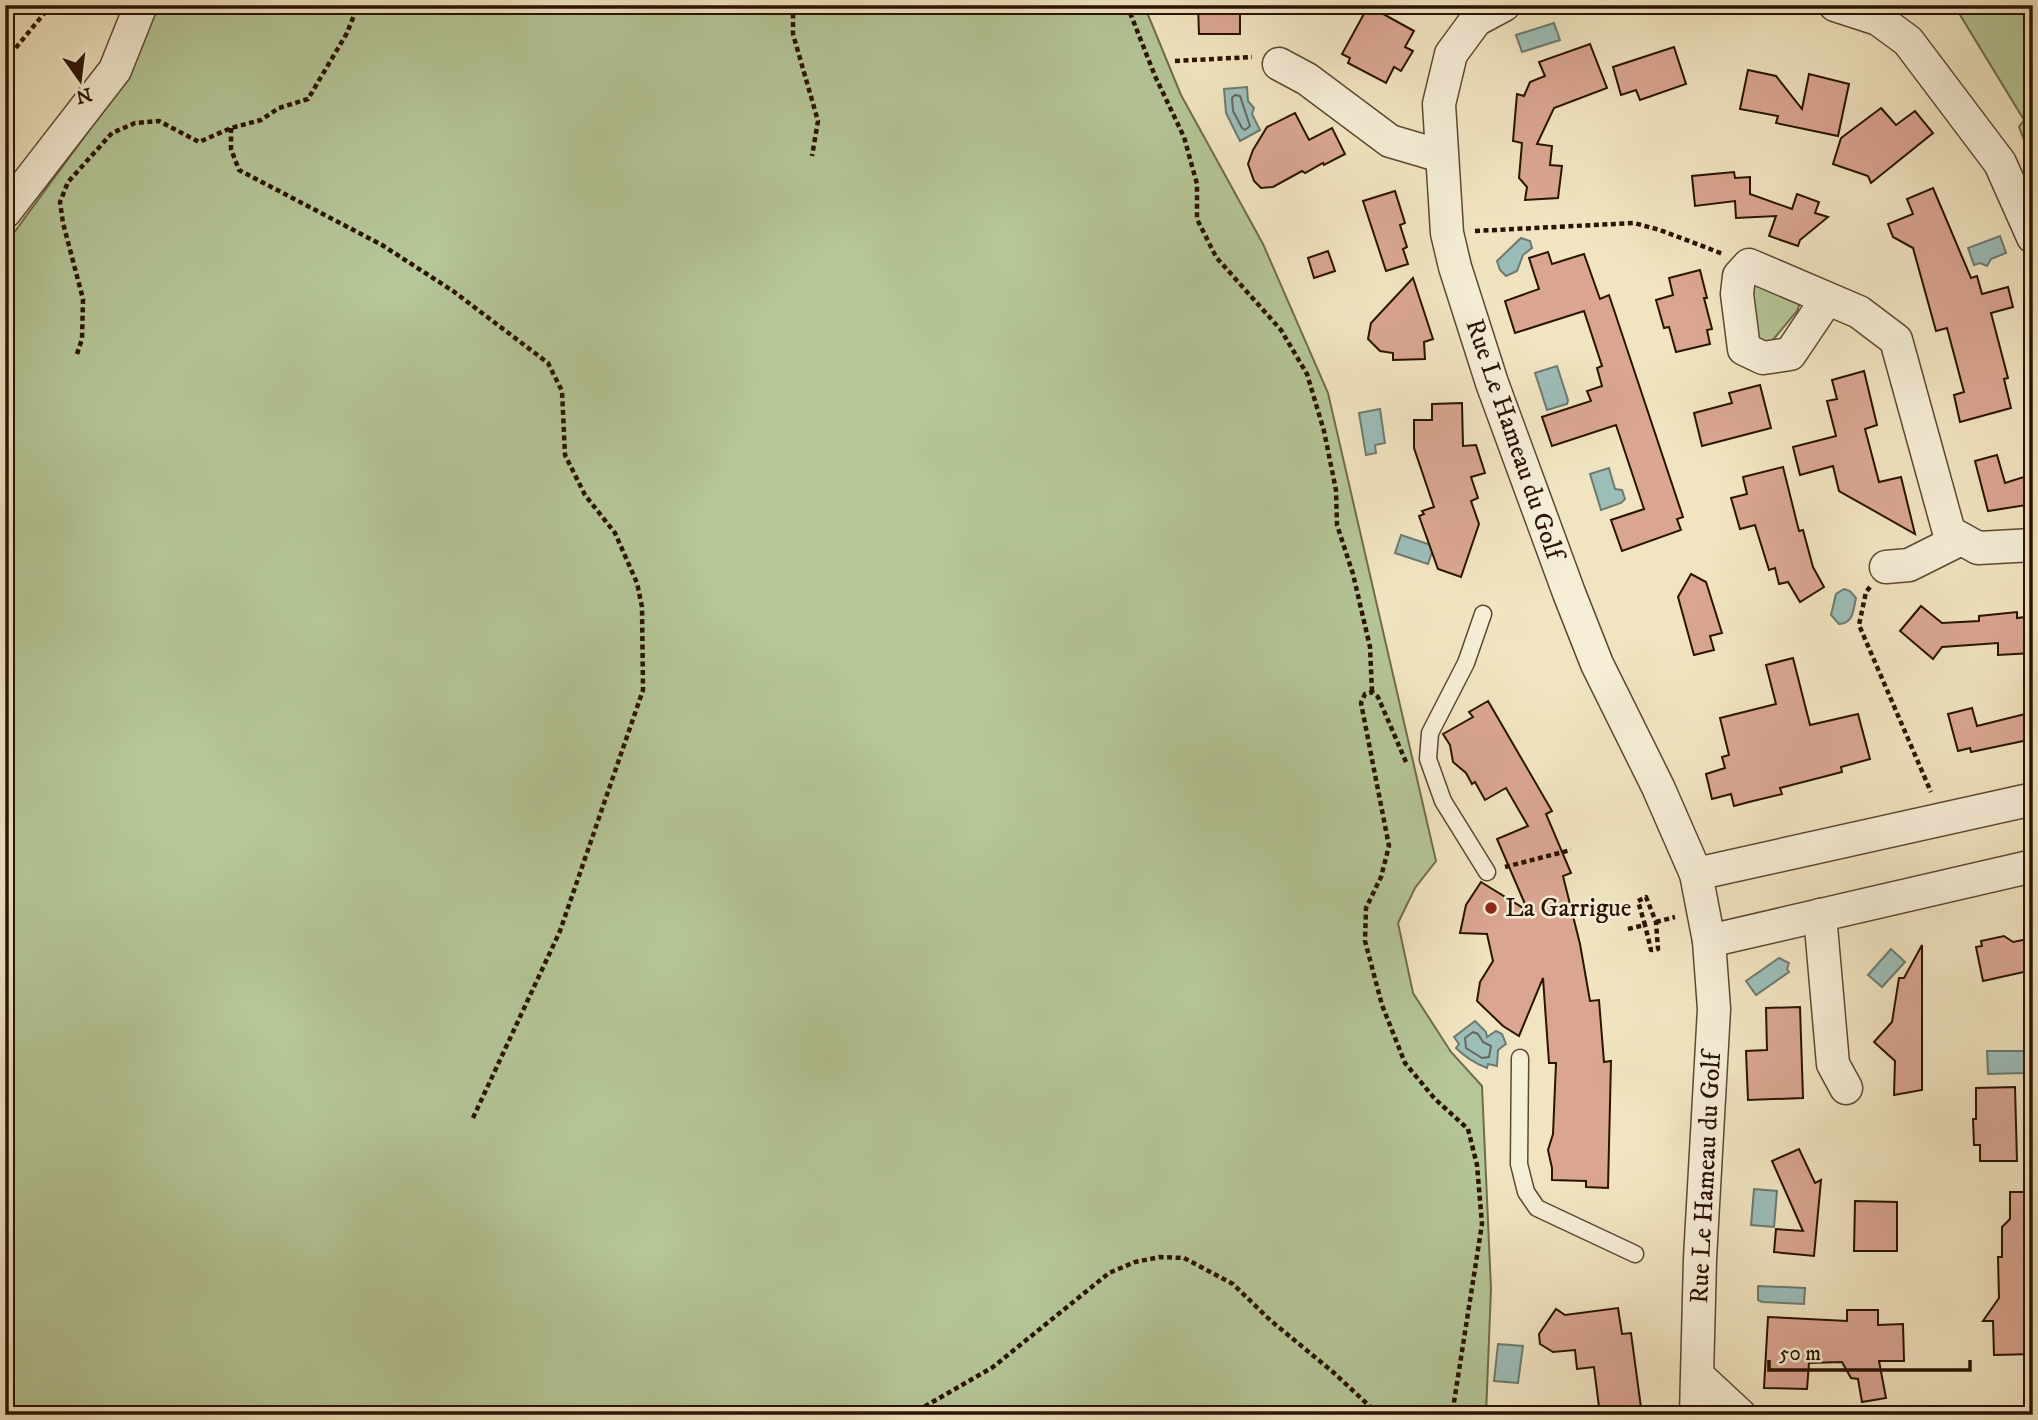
<svg xmlns="http://www.w3.org/2000/svg" width="2038" height="1420" font-family="'IM FELL DW Pica',serif">
<style>
.green{fill:#b5c697;stroke:#706c4c;stroke-width:2}
.water{fill:#9cbeb9;stroke:#6e7a70;stroke-width:2}
.lines{fill:none;stroke-linecap:round;stroke-linejoin:round}
.shore{stroke:#63685e;stroke-width:2}
.building{fill:#daa692;stroke:#2a1302;stroke-width:2}
.service-casing{stroke:#5c4832;stroke-width:19}
.minor-casing{stroke:#5c4832;stroke-width:35}
.path{stroke:#2a1302;stroke-width:4.5;stroke-dasharray:5 3.5;stroke-linecap:butt}
.service{stroke:#f6eed7;stroke-width:16}
.minor{stroke:#f6eed7;stroke-width:32}
.poi-dot{fill:#8f2418;stroke:#f6eed7;stroke-width:2.5}
.labels{text-anchor:middle;dominant-baseline:central;stroke-width:5;stroke-linejoin:round;paint-order:stroke}
.street-label{font-size:26px;fill:#2a1302;stroke:#f6eed7}
.poi-label{font-size:26px;fill:#2a1302;stroke:#f6eed7;text-anchor:start}
</style>
<rect width="100%" height="100%" fill="#f1e5c1"/>
<filter id="stains"><feTurbulence type="fractalNoise" baseFrequency=".00286" numOctaves="4"/><feColorMatrix values="0 0 0 0 .2 0 0 0 0 .09 0 0 0 0 .02 0 0 0 .5 -.17"/></filter>
<radialGradient id="worn" r=".72"><stop offset=".6" stop-color="#630" stop-opacity="0"/><stop offset="1" stop-color="#630" stop-opacity=".3"/></radialGradient>
<g class="green">
<path d="M159,5H1144L1181,95L1263,244L1328,393L1436,861L1415,888L1398,923L1413,993L1451,1052L1482,1086L1491,1289L1486,1415H5V245L123,84Z"/>
<path d="M1954,5H2033V162L2019,127L2024,120Z"/>
<path d="M1757,284L1802,297L1797,311L1772,341L1760,343L1752,337V288Z"/>
</g>
<g class="water">
<path d="M1554,23L1560,40L1522,52L1516,35Z"/>
<path d="M1247,87L1248,101L1254,108L1252,114L1260,130L1240,141L1226,113L1224,89Z"/>
<path d="M2000,236L2006,253L1991,259L1987,266L1980,263L1974,265L1968,248Z"/>
<path d="M1521,238L1530,241L1532,248L1523,255L1517,271L1506,276L1500,270L1497,261Z"/>
<path d="M1557,366L1568,400L1567,404L1547,410L1535,373Z"/>
<path d="M1380,409L1385,443L1375,445L1376,453L1366,455L1359,413Z"/>
<path d="M1609,468L1615,489L1622,490L1625,499L1621,503L1601,510L1590,474Z"/>
<path d="M1401,535L1431,545L1433,549L1428,564L1395,553Z"/>
<path d="M1844,589L1850,591L1856,598C1853,610 1854,623 1839,624L1831,615L1836,594Z"/>
<path d="M1891,949L1905,962L1882,987L1868,975Z"/>
<path d="M1779,958L1789,963L1787,969L1789,972L1756,995L1746,981Z"/>
<path d="M1475,1021L1486,1032L1487,1037L1496,1031L1502,1034L1506,1044L1498,1050L1497,1066L1488,1064L1487,1068C1474,1063 1465,1057 1456,1048L1459,1044L1454,1037Z"/>
<path d="M1987,1051H2025V1073L1988,1074Z"/>
<path d="M1754,1189L1777,1191L1774,1227L1751,1225Z"/>
<path d="M1758,1286L1805,1288L1804,1304L1762,1302L1758,1300Z"/>
<path d="M1498,1344L1523,1346L1518,1383L1494,1381Z"/>
</g>
<g class="lines">
<g class="shore">
<path d="M1235,95L1240,96L1250,126L1245,130L1242,128L1233,111L1232,98Z"/>
<path d="M1473,1032L1478,1034L1483,1042L1491,1046L1489,1057L1482,1058L1466,1048L1465,1038Z"/>
</g>
</g>
<g class="building">
<path d="M1198,5H1240V34H1199Z"/>
<path d="M1366,10L1374,14L1376,10L1414,31L1405,47L1413,51L1401,71L1394,67L1386,83L1348,63L1350,58L1342,54Z"/>
<path d="M1590,44L1607,88L1554,108L1537,144L1552,146L1550,165L1562,166L1558,198L1525,200L1527,187L1519,178L1522,143L1513,141L1517,94L1524,96L1530,82L1545,76L1539,62Z"/>
<path d="M1674,47L1686,84L1640,100L1636,90L1621,95L1613,67Z"/>
<path d="M1748,70L1776,76L1802,109L1809,74L1849,84L1838,136L1776,123L1778,116L1740,109Z"/>
<path d="M1881,108L1896,125L1915,111L1933,133L1871,183L1868,176L1833,164L1841,138Z"/>
<path d="M1295,113L1309,140L1332,128L1345,154L1324,165L1323,163L1305,173L1302,171L1273,187L1261,188L1254,181L1248,164L1253,150L1267,127Z"/>
<path d="M1734,172L1735,178L1750,177V194L1792,209L1797,194L1819,202L1815,213L1828,217L1800,240L1798,246L1769,236L1776,216L1736,218L1735,201L1695,206L1692,176Z"/>
<path d="M1933,188L1971,278L1977,276L1982,294L2008,287L2013,307L1991,313L2008,378L2004,379L2011,408L1960,422L1954,395L1964,392L1947,328L1936,331L1913,248L1893,237L1888,224L1913,214L1907,199Z"/>
<path d="M1395,191L1405,223L1400,225L1407,247L1403,249L1408,264L1386,271L1363,201Z"/>
<path d="M1328,251L1335,271L1314,278L1308,258Z"/>
<path d="M1548,252L1552,264L1584,254L1600,299L1609,295L1683,517L1677,519L1681,530L1622,551L1611,520L1644,509L1616,425L1552,446L1542,417L1591,401L1587,391L1602,386L1597,368L1602,366L1584,311L1515,333L1505,301L1539,289L1529,258Z"/>
<path d="M1700,270L1707,298H1704L1712,329L1707,330L1710,344L1676,352L1669,327L1664,328L1656,300L1673,295L1669,278Z"/>
<path d="M1413,278L1433,339L1424,342L1425,359L1393,360V353L1380,351L1368,339L1371,323Z"/>
<path d="M1864,371L1877,425L1865,429L1879,482L1901,477L1915,534L1839,491L1833,466L1800,475L1793,447L1836,436L1827,401L1837,399L1832,380Z"/>
<path d="M1760,385L1771,428L1702,446L1694,413L1732,403L1729,393Z"/>
<path d="M1462,403L1463,446L1476,445L1485,473L1471,477L1478,498L1471,501L1479,524L1461,577L1438,569L1419,516L1424,514L1422,511L1434,507L1414,448V420H1432V404Z"/>
<path d="M1997,455L2005,483L2033,474V504L1988,511L1975,461Z"/>
<path d="M1783,467L1799,531L1803,530L1813,567L1824,587L1800,602L1788,582L1779,584L1775,568L1769,570L1755,525L1740,529L1731,498L1747,494L1743,477Z"/>
<path d="M1691,574L1706,582L1722,633L1710,636L1714,650L1694,655L1678,597Z"/>
<path d="M1921,606L1942,623L1979,621V616L2017,612V618L2033,616V653L1998,655V643L1942,647L1933,659L1900,631Z"/>
<path d="M1793,658L1810,725L1858,714L1870,759L1841,767L1842,772L1780,788L1782,794L1749,802L1734,806L1731,794L1712,799L1706,774L1725,768L1722,757L1729,755L1720,718L1776,704L1766,665Z"/>
<path d="M1488,701L1552,811L1546,814L1571,873L1563,876L1580,944L1590,1001L1599,1000L1604,1062L1611,1061L1608,1188L1586,1187V1181L1552,1180V1168L1548,1150L1553,1134L1556,1063H1549L1543,978L1519,1036L1503,1026L1477,1001L1480,982L1493,961L1487,934L1460,933L1466,905L1481,882L1528,911L1497,839L1528,826L1506,788L1485,800L1475,782L1472,784L1466,773L1453,762L1450,745L1443,734L1473,717L1469,712Z"/>
<path d="M1972,708L1977,726L2033,712V739L1971,752L1970,748L1958,751L1948,714Z"/>
<path d="M2004,936L2013,942L2033,938V970L1983,981L1976,947L1982,946L1981,941Z"/>
<path d="M1922,945V1090L1894,1095L1895,1061L1874,1042L1892,1022L1899,978H1904Z"/>
<path d="M1800,1007L1803,1098L1748,1100L1746,1051L1767,1050L1766,1008Z"/>
<path d="M2015,1087L2017,1161H1980V1145H1974L1973,1119H1976V1088Z"/>
<path d="M1799,1149L1815,1183L1821,1180L1814,1256L1774,1252L1776,1229L1803,1231L1772,1161Z"/>
<path d="M2010,1192H2033V1354L1994,1355L1993,1321H1983L1999,1298L1998,1257H2002V1227L2010,1219Z"/>
<path d="M1855,1201L1897,1202V1251H1854Z"/>
<path d="M1618,1308L1622,1334L1631,1333L1642,1415H1600L1594,1367L1577,1369L1575,1350L1553,1352L1540,1344L1539,1334L1556,1309L1565,1315Z"/>
<path d="M1847,1310H1878V1325L1903,1324L1904,1361H1879L1886,1398L1862,1402L1858,1379L1851,1378L1842,1362L1809,1363L1807,1389L1764,1388L1768,1317L1847,1321Z"/>
</g>
<g class="lines">
<defs>
<g id="service">
<path d="M1483,614L1466,663L1430,733L1428,759L1443,801L1487,872"/>
<path d="M1520,1058L1519,1164L1526,1192L1537,1208L1635,1254"/>
</g>
<g id="minor">
<path d="M1504,5L1476,20L1451,54L1439,104L1447,233L1455,267L1492,383L1569,593L1597,664L1658,787L1696,874L1709,941L1714,1009L1700,1259L1696,1415"/>
<path d="M1835,5L1878,19L1908,41L2000,163L2033,237"/>
<path d="M1279,64L1307,79L1390,141L1441,156"/>
<path d="M5,212L115,70L141,5"/>
<path d="M1827,299L1790,354L1763,358L1744,349L1737,294L1739,276L1749,265L1859,312L1896,340L1949,532L1978,548L2033,545"/>
<path d="M1886,567L1909,565L1961,539"/>
<path d="M1696,874L2033,799"/>
<path d="M1820,915L1833,1064L1846,1088"/>
<path d="M1709,941L2033,866"/>
<path d="M1698,1376L1740,1415"/>
</g>
</defs>
<use href="#service" class="service-casing"/>
<use href="#minor" class="minor-casing"/>
<g class="path">
<path d="M793,5V34L818,121L812,156"/>
<path d="M1127,5L1155,76L1184,137L1197,184V219L1216,257L1281,330L1307,374L1324,431L1336,490L1337,525L1353,574L1370,647L1372,692"/>
<path d="M5,61L51,5"/>
<path d="M1175,61L1252,57"/>
<path d="M231,128V149L239,170L382,245L453,291L548,363L562,391L565,455L585,495L615,533L637,583L642,607L643,690L560,931L472,1120"/>
<path d="M1475,231L1634,223L1660,230L1723,254"/>
<path d="M77,354L82,339L83,299L63,223L60,202L68,182L112,133L135,123L159,121L199,142L231,128L261,120L279,108L308,99L347,33L358,5"/>
<path d="M1870,587L1866,592L1859,625L1931,792"/>
<path d="M1406,762L1378,697L1372,692L1365,694L1361,703L1389,846L1381,877L1366,908L1365,941L1382,1005L1405,1063L1435,1099L1468,1129L1477,1165L1482,1224L1452,1415"/>
<path d="M1505,867L1571,850"/>
<path d="M1656,922L1675,917"/>
<path d="M1628,929L1645,925L1638,901L1646,897L1656,922L1658,949L1651,950L1645,925"/>
<path d="M910,1415L993,1367L1109,1273L1135,1262L1160,1257L1184,1258L1233,1284L1270,1320L1333,1372L1379,1415"/>
</g>
<use href="#service" class="service"/>
<use href="#minor" class="minor"/>
</g>
<circle class="poi-dot" cx="1491" cy="908" r="7"/>
<g class="labels">
<g class="street-label">
<text transform="translate(1514 439) rotate(71)">Rue Le Hameau du Golf</text>
<text transform="translate(1706 1178) rotate(-87)">Rue Le Hameau du Golf</text>
</g>
<g class="poi-label">
<text x="1505" y="908">La Garrigue</text>
</g>
</g>
<rect width="2038" height="1420" fill="none" stroke="#f1e5c1" stroke-width="28"/>
<rect x="7" y="7" width="2024" height="1406" fill="none" stroke="#2a1302" stroke-width="3.5"/>
<rect x="14" y="14" width="2010" height="1392" fill="none" stroke="#2a1302" stroke-width="2"/>
<g transform="translate(80 80) rotate(166)" stroke="#f6eed7" stroke-width="5" paint-order="stroke">
<path d="M0-5L12 26L0 18L-12 26Z" fill="#2a1302"/>
<text y="-10" font-size="19" font-weight="bold" text-anchor="middle" fill="#2a1302">N</text>
</g>
<path d="M1769 1360v10h201v-10" fill="none" stroke="#2a1302" stroke-width="3.5"/>
<text x="1779" y="1360" font-size="21" fill="#2a1302" stroke="#f6eed7" stroke-width="5" paint-order="stroke">50 m</text>
<rect width="100%" height="100%" filter="url(#stains)"/>
<rect width="100%" height="100%" fill="url(#worn)"/>
</svg>
